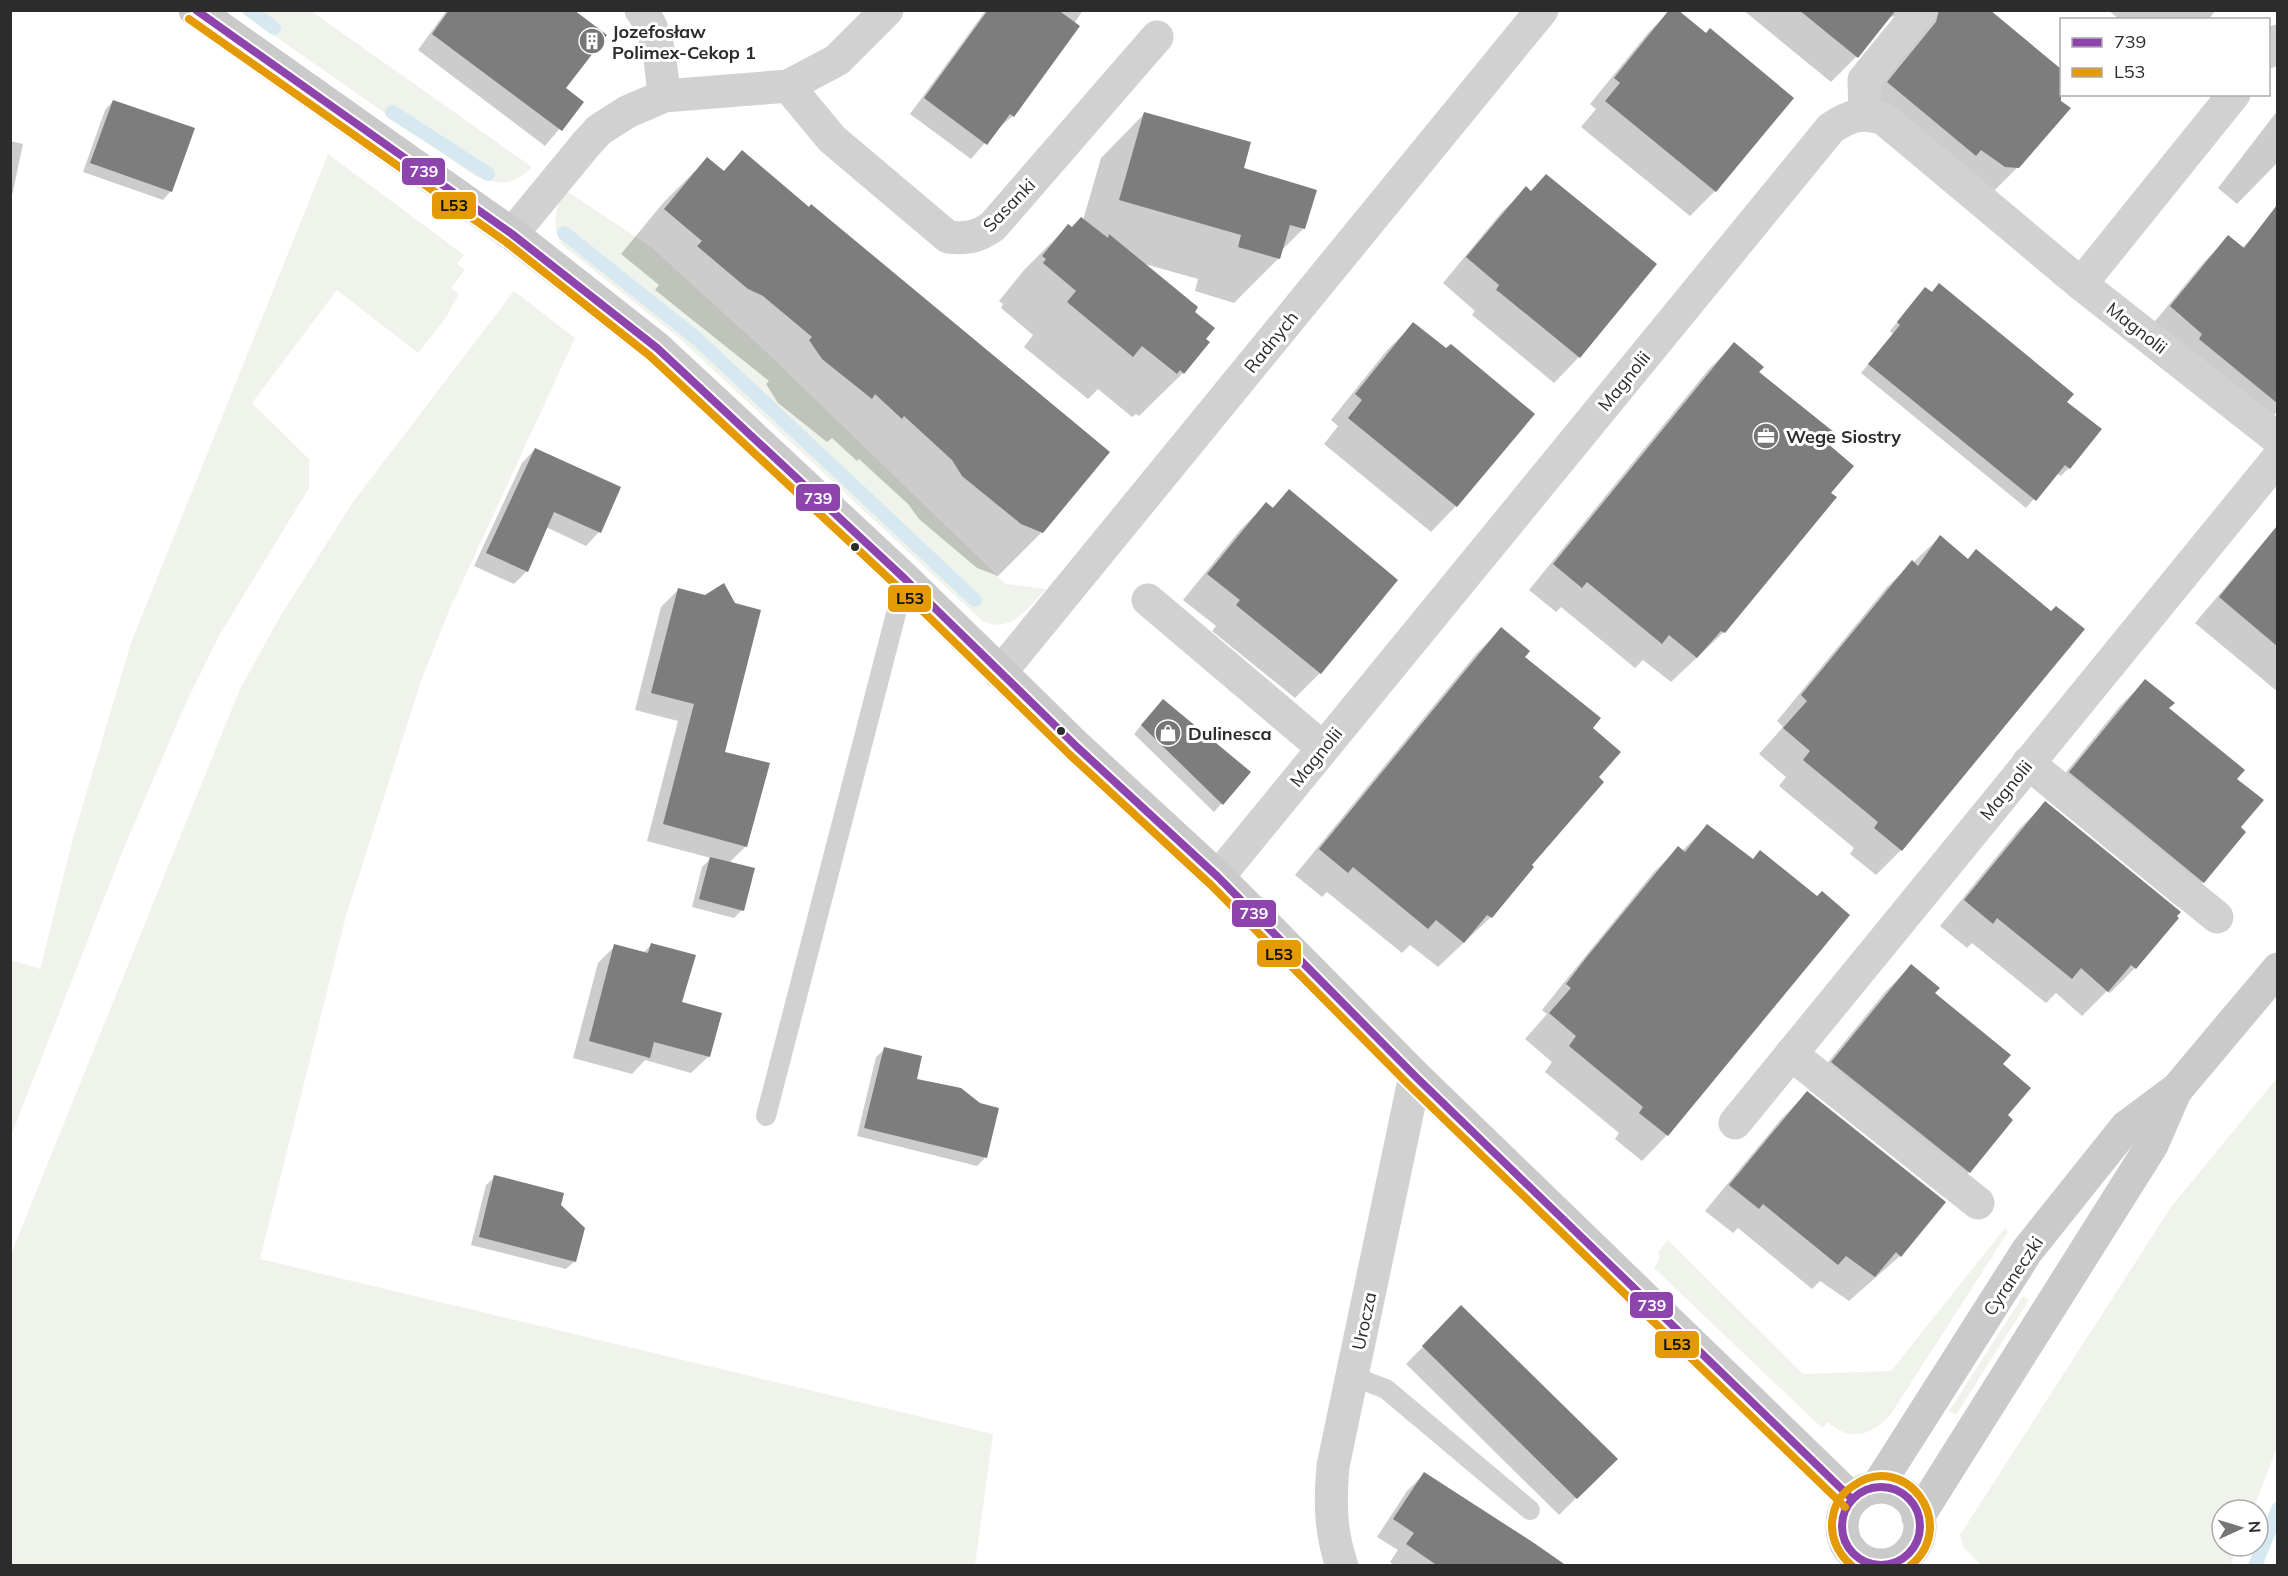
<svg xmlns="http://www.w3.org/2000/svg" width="2288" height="1576" font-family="Mulish,sans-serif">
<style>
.green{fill:#f0f3eb}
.shadow{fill:#0003}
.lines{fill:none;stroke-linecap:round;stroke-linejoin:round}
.stream{stroke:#d7e9f0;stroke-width:14}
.building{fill:#7d7d7d}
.lane{stroke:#d1d1d1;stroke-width:20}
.street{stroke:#d1d1d1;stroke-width:33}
.secondary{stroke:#cacaca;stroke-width:33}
.bus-1-casing{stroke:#fff;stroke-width:12}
.bus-2-casing{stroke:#fff;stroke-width:12}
.bus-1{stroke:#8e44ad;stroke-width:8}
.bus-2{stroke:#e39a04;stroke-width:8}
.bus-dot{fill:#2c2c2c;stroke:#fff;stroke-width:2}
.labels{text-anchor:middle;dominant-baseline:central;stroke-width:6;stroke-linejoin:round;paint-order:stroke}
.poi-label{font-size:18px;font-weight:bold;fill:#2c2c2c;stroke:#fff;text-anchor:start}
.street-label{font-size:18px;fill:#2c2c2c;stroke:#fff}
.line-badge{stroke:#fff;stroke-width:2}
.badge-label{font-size:16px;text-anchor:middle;font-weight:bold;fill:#fff}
.pale-badge-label{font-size:16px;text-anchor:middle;font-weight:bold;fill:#111}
</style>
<rect width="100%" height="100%" fill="#fff"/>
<g class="green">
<path d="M239,11H311L532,167C512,187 500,185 475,176Z"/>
<path d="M328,154L464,255L457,264L465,270L451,288L459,294L445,319L418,353L337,290L252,403L309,459V488L220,634L185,705L123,850L11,1136V960L40,969L74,835L131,643Z"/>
<path d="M565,190L651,247L763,349L1006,584L1046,589C1028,608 1009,636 981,620L679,338L562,245C551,227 555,208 565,190Z"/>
<path d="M514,291L575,338L448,613L421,681L346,916L260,1259L993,1434L975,1565H11V1254L240,689L281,615L353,502Z"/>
<path d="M2277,1078V1447L2253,1510H2222V1546H2238L2231,1565H1981L1964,1548L1960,1535L2171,1207Z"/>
<path d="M2005,1228L2008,1232L1891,1414C1872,1435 1851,1443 1828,1422L1822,1428L1654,1268L1660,1258L1658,1252L1668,1240L1803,1374L1891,1371Z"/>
<path d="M2023,1296L2029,1300L1956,1415L1949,1411Z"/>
</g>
<g class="shadow">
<path d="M447,10H572L564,89L582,102L545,146L418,50Z"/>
<path d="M986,10H1083L1013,116L996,130L971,159L910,114Z"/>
<path d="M1671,10L1715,191L1690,216L1581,127L1596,109L1590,104L1648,33Z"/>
<path d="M1743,10H1988L2062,71V85L2053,95L2018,167L1992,193L1863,108L1898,16L1889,17L1856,57L1831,82Z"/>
<path d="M2108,10H2216L2208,20H2120Z"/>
<path d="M113,101L171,191L163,200L83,172L105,110Z"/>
<path d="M2278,110V162L2237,204L2218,188Z"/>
<path d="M1144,114L1242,169L1304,228L1280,252L1278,259L1234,303L1195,291L1198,279L1141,263L1183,373L1139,416L1136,414L1132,417L1098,389L1088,399L1024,347L1033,335L1001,308L1003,304L999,301L1024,270L1068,226L1071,229L1083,220L1101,158Z"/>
<path d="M10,141L23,144L10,205Z"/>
<path d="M742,152L1042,532L998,576L977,568L919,519L908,504L859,459L857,461L832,438L827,442L778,403L766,384L769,381L655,290L659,285L621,254L663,203L707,159L723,172Z"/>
<path d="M1546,176L1655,264L1579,357L1554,383L1472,315L1475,311L1443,283L1501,213L1526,188L1530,192Z"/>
<path d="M2258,232L2278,248V411L2257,431L2146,332L2204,262L2229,237L2242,248Z"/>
<path d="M1917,297L2065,402L2100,430L2069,468L2061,476L2056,473L2026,508L1861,373L1893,334L1890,331Z"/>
<path d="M1414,324L1533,414L1456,506L1431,532L1324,444L1338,426L1331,420L1388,349Z"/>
<path d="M1734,344L1825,443L1829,493L1724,632L1671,682L1643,660L1635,668L1561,607L1556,612L1529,590L1709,369Z"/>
<path d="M535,449L619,488L599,532L586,546L546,527L527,571L514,584L474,566L522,463Z"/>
<path d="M1289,491L1320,673L1295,698L1212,631L1216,626L1183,600L1241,529L1266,504L1272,508Z"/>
<path d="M2278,525V692L2195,623Z"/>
<path d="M1940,537L1901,850L1876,875L1850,854L1854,848L1779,786L1786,777L1759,754L1783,727L1777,721L1887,587Z"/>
<path d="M678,590L746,846L729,863L742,910L734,918L692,907L702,867L711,858L647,841L678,721L635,710L661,607Z"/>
<path d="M1501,629L1523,657L1590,728L1597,778L1491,917L1438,967L1410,945L1402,953L1327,892L1322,897L1295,875L1476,654Z"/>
<path d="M2145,681L2167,708L2239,827L2203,882L2178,907L2045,798L2120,706Z"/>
<path d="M1155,709L1249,772L1214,812L1134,734Z"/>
<path d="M2045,803L2135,968L2110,993L2107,991L2082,1016L2056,993L2046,1003L1972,943L1967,948L1940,926L2020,828Z"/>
<path d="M1707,826L1752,860L1667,1135L1642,1161L1615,1139L1619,1133L1545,1072L1552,1062L1525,1039L1547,1014L1542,1010L1562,985L1653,873L1678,848L1682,851Z"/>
<path d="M652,944L709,1056L691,1073L645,1060L632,1074L573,1058L598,963L615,946L643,953Z"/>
<path d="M1911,966L1933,994L2000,1065L2006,1115L1969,1172L1944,1197L1807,1088L1886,991Z"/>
<path d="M885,1049L985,1158L977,1166L857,1136L876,1057Z"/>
<path d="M1807,1093L1900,1256L1849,1301L1820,1281L1812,1289L1738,1228L1733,1233L1705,1211L1782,1118Z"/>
<path d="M495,1177L559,1206L575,1261L566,1269L471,1245L486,1185Z"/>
<path d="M1461,1308L1615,1459L1559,1515L1406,1364Z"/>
<path d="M1424,1474L1565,1566H1395L1390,1562L1398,1550L1377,1537L1407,1491Z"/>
</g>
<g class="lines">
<g class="stream">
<path d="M250,10L274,28"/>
<path d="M392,112L488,174"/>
<path d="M564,233L696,338L975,600"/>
<path d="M2255,1566L2278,1509"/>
</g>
</g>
<g class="building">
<path d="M449,10H574L607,35L566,88L584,102L562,131L432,34Z"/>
<path d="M988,10H1058L1080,26L1014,117L1010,114L987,145L924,98Z"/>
<path d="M1669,10H1678L1706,33L1710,28L1794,98L1716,192L1605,101L1620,83L1614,78Z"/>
<path d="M1799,10H1896L1858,58Z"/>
<path d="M1939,10H1990L2061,69V101L2071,108L2019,168L2005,167L1981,150L1976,156L1887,82L1936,22Z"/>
<path d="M113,100L195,128L172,192L90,163Z"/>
<path d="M1144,112L1251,142L1244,168L1317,190L1305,229L1290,225L1280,259L1238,247L1241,235L1119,200Z"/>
<path d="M742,150L809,207L811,204L1110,452L1043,533L1021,524L962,476L952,460L904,416L902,419L875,394L872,399L822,359L809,340L812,337L763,296L748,289L697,246L702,241L664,209L707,157L724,171Z"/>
<path d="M1546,174L1657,264L1580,358L1499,292L1496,290L1499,285L1466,257L1526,186L1531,191Z"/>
<path d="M2277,205V403L2199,339L2202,334L2170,306L2228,235L2244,248Z"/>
<path d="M1081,217L1108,238L1109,234L1198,307L1195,312L1215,328L1206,339L1210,342L1184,374L1180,370L1177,374L1142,346L1133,357L1067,302L1076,291L1043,263L1046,259L1042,256L1068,224L1072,227Z"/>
<path d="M1939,283L2074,394L2067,402L2102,429L2070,469L2065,465L2036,501L1868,364L1900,325L1897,322L1925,287L1932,292Z"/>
<path d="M1413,322L1446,348L1451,344L1535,414L1457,507L1348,418L1362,400L1355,394Z"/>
<path d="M1734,342L1764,367L1759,372L1835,433L1827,443L1854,466L1831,493L1837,497L1725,633L1721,631L1697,658L1669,635L1662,644L1587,582L1582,588L1553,564Z"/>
<path d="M535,448L621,487L601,533L554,512L528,572L486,553Z"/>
<path d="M1289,489L1398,580L1321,674L1236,605L1240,600L1207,574L1266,502L1273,508Z"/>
<path d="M2277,526V646L2219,597Z"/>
<path d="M1940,535L1968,559L1976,549L2051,611L2056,606L2085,629L1902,851L1874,828L1878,822L1803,760L1810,751L1783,728L1807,701L1801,695L1912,560L1918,566Z"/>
<path d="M724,583L735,603L761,610L725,752L770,763L747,847L663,824L694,704L651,693L678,588L705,595Z"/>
<path d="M1501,627L1530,651L1525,657L1601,718L1593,728L1621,752L1599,777L1604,782L1532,865L1534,867L1492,918L1487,915L1464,943L1436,920L1428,929L1353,867L1348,873L1319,849Z"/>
<path d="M2145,679L2175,703L2169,708L2245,770L2237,779L2264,800L2241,827L2246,832L2204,883L2069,772Z"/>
<path d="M1163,699L1251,772L1223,805L1141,725Z"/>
<path d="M2045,801L2181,912L2177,916L2179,918L2136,969L2131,965L2108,992L2081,968L2072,979L1997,918L1993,924L1964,900Z"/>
<path d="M1707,824L1753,859L1760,850L1817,896L1822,891L1850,915L1668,1136L1639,1113L1643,1107L1569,1046L1576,1036L1549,1013L1571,988L1566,984L1586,958L1678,846L1685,852Z"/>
<path d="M710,857L755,868L744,911L699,899Z"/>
<path d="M651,943L696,955L682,1002L722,1013L710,1057L654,1042L650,1058L589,1041L614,944L648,953Z"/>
<path d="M1911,964L1940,988L1935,993L2011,1055L2003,1064L2031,1088L2008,1115L2013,1120L1970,1173L1831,1062Z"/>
<path d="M884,1047L922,1056L917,1079L961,1088L980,1103L999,1108L987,1158L864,1128Z"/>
<path d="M1807,1091L1946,1202L1901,1257L1896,1252L1875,1277L1846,1256L1838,1265L1763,1204L1759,1209L1729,1185Z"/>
<path d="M494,1175L564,1193L561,1205L585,1228L576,1262L479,1237Z"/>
<path d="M1461,1305L1618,1459L1577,1499L1422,1346Z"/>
<path d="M1424,1472L1534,1543L1567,1566H1438L1406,1544L1414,1533L1393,1519Z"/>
</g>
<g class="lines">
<g class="lane">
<path d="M766,1116L905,579"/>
<path d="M1352,1376L1386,1389L1530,1510"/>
</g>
<g class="street">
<path d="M641,10C660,34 661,67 664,96"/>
<path d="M2268,52L2278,41"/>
<path d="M788,86L832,139L948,237C968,239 978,237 993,226L1157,37"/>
<path d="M1865,113L1864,80L1921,10"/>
<path d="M512,234L587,143L599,130L627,112L664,96L788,86L837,60L887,10"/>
<path d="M2081,284L2234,94"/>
<path d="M1148,600L1323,748"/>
<path d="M1000,673L1542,10"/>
<path d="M2028,763L2217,917"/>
<path d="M1218,877L1831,128C1851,115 1861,112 1884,119L2081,284L2278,439"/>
<path d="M1791,1054L1978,1203"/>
<path d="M1735,1123L2278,458"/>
<path d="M1342,1566C1330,1531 1330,1502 1333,1466L1415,1076"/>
</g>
<g class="secondary">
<path d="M195,10L512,234L657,348L905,579L1077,747L1218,877L1415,1076L1852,1499"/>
<path d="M1877,1487L2027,1251L2126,1127L2177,1089L2278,969"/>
<circle cx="1881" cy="1526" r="39"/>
<path d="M1918,1517L2152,1145L2176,1090"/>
</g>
<defs>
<g id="bus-1">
<path d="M196,10L512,234L657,348L905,579L1077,747L1218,877L1415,1076L1852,1499"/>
<circle cx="1881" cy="1526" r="39"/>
</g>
<g id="bus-2">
<path d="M189,19L506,242L650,356L898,587L1070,755L1211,885L1408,1084L1845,1507"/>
<path d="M1852,1566C1837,1553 1829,1535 1833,1516C1835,1504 1842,1493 1853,1486C1904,1449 1961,1524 1910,1566"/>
</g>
</defs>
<use href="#bus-1" class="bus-1-casing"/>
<use href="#bus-2" class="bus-2-casing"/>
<use href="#bus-1" class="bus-1"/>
<use href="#bus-2" class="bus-2"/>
</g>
<defs>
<symbol id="building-disc" viewBox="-11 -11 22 22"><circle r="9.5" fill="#767676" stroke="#fff"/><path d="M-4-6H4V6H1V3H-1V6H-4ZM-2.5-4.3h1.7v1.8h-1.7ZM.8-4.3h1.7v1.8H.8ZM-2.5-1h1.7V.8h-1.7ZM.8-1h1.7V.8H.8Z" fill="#fff"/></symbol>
<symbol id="office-disc" viewBox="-11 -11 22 22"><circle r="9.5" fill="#767676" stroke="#fff"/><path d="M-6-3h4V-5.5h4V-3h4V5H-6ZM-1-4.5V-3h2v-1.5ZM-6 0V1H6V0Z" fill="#fff"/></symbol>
<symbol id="shop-disc" viewBox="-11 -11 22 22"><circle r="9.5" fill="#767676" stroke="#fff"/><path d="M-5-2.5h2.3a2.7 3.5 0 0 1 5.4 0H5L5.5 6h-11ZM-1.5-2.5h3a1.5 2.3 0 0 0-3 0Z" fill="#fff"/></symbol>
</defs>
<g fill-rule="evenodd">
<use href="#building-disc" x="577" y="26" width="30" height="30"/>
<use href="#office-disc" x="1751" y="421" width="30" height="30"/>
<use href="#shop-disc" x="1153" y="718" width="30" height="30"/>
</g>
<g class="bus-dot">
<circle cx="855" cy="547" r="5"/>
<circle cx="1061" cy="731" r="5"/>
</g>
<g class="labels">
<g class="poi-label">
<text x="612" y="31">Jozefosław<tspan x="612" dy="21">Polimex-Cekop 1</tspan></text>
<text x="1786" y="436">Wege Siostry</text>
<text x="1188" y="733">Dulinesca</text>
</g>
<g class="street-label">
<text transform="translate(1009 205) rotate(-46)">Sasanki</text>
<text transform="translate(2137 328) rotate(38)">Magnolii</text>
<text transform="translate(1271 342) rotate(-51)">Radnych</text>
<text transform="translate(1624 381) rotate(-51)">Magnolii</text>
<text transform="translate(1316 757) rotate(-51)">Magnolii</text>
<text transform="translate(2006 790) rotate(-51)">Magnolii</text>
<text transform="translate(2013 1276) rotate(-56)">Cyraneczki</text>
<text transform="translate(1364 1321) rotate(-78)">Urocza</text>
</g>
</g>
<g class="line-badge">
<rect x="401" y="157" width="45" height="29" rx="6" fill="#8e44ad"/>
<rect x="431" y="191" width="46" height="29" rx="6" fill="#e39a04"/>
<rect x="795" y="483" width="46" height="29" rx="6" fill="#8e44ad"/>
<rect x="887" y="584" width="45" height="29" rx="6" fill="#e39a04"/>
<rect x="1231" y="899" width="46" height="29" rx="6" fill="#8e44ad"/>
<rect x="1256" y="939" width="46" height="29" rx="6" fill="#e39a04"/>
<rect x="1629" y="1291" width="45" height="28" rx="6" fill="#8e44ad"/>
<rect x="1654" y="1330" width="46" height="29" rx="6" fill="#e39a04"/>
</g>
<g class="badge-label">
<text x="424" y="177">739</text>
<text x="818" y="504">739</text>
<text x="1254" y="919">739</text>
<text x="1652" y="1311">739</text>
</g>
<g class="pale-badge-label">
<text x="454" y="211">L53</text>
<text x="910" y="604">L53</text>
<text x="1279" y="960">L53</text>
<text x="1677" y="1350">L53</text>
</g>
<rect width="2288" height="1576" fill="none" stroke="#2c2c2c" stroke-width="24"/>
<rect x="2060" y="18" width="210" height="78" fill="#ffffff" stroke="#ababab" stroke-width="1.5"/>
<rect x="2072" y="38" width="30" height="9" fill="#8e44ad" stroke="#ababab" stroke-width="1.5"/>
<text x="2114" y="48" font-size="18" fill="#2c2c2c">739</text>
<rect x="2072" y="68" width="30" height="9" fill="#e39a04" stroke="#ababab" stroke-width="1.5"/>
<text x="2114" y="78" font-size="18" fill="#2c2c2c">L53</text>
<g transform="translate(2240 1528) rotate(86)"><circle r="28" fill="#ffffff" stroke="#ababab" stroke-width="1.5"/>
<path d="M0-4.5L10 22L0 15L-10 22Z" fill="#767676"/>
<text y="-9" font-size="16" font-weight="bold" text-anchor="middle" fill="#2c2c2c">N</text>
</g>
</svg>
